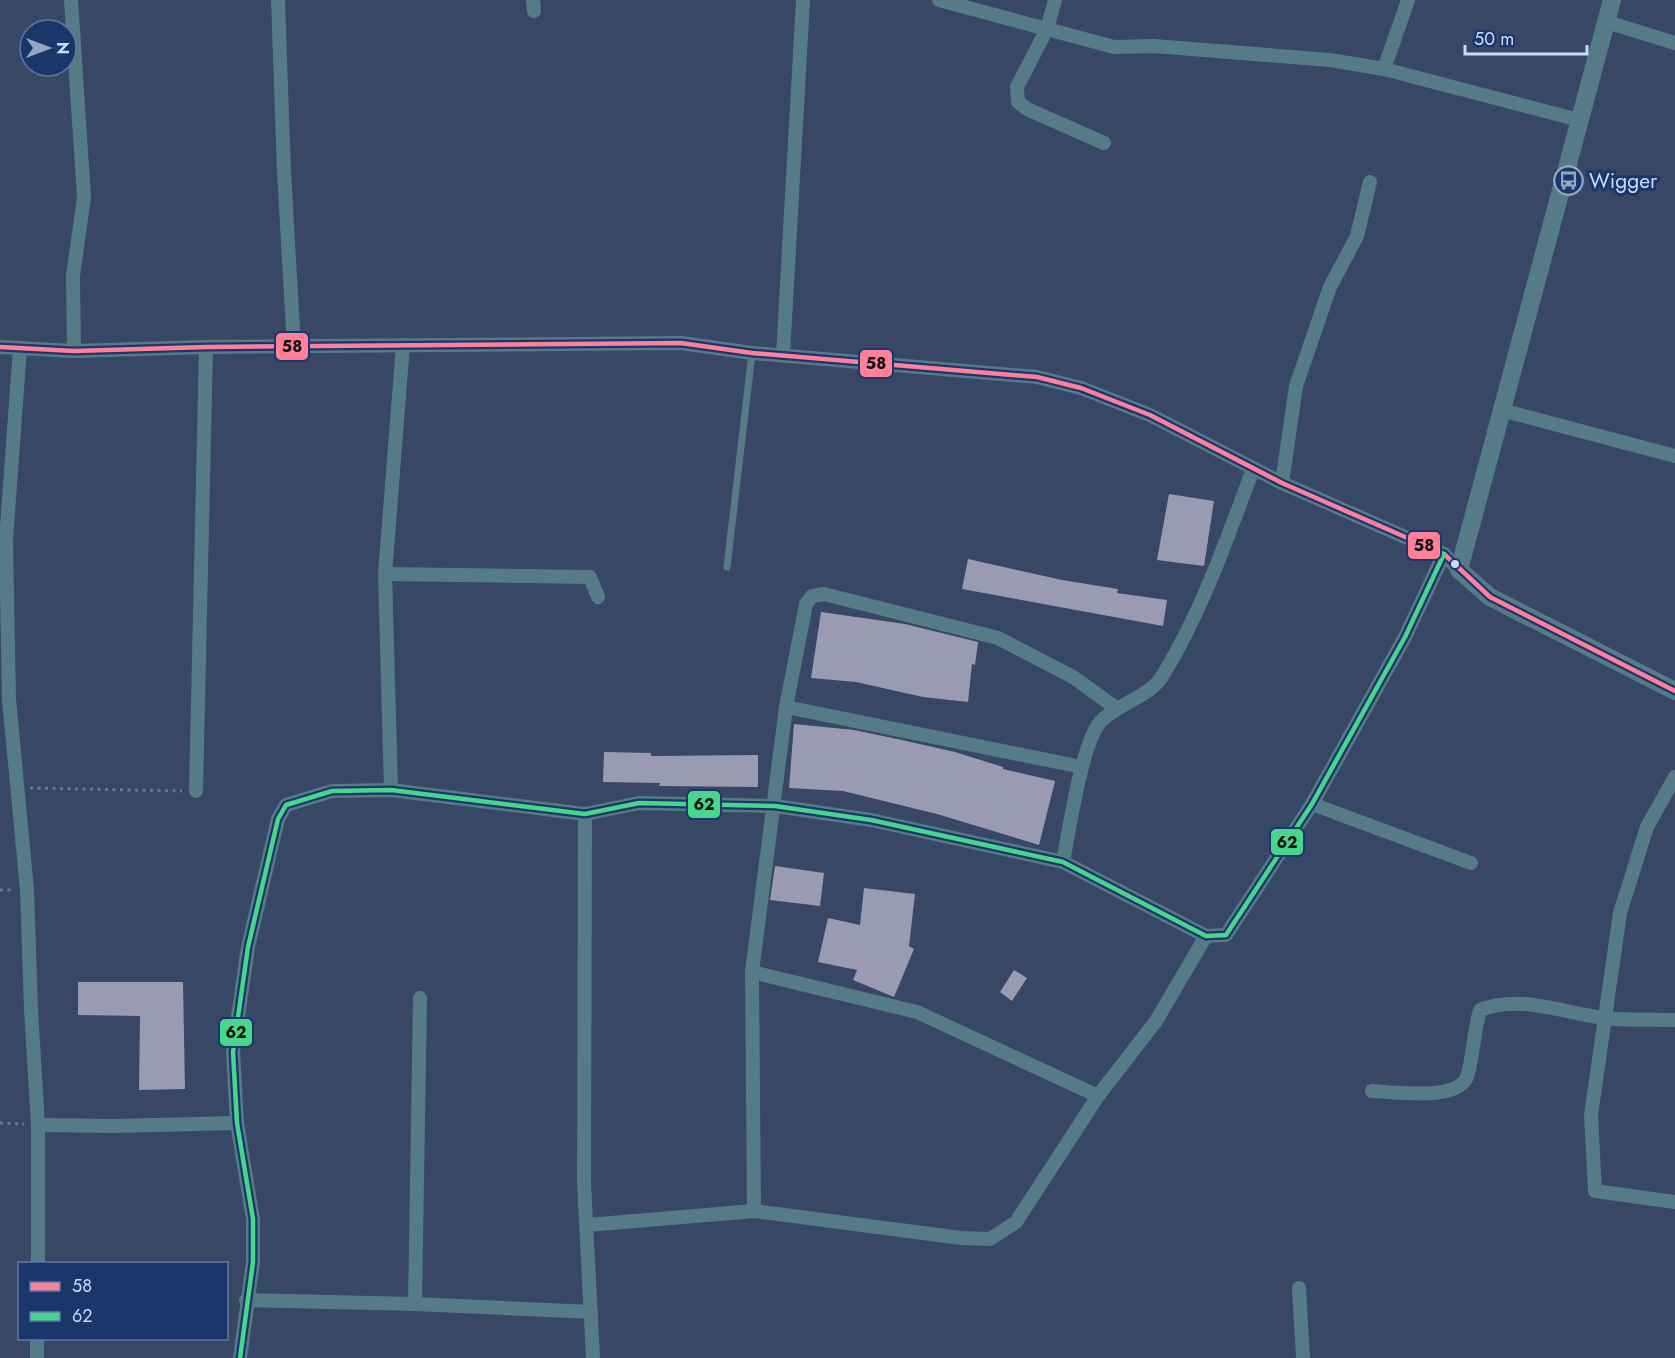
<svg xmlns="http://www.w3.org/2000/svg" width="1675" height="1358" font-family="Jost,sans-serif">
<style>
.building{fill:#9a9ab0}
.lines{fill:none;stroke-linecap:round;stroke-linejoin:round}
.path{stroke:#627d8a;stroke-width:3;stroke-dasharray:3 4.5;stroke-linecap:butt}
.service{stroke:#557b86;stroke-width:7}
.minor{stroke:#557b86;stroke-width:14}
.tertiary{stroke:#557b86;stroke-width:18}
.bus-1-casing{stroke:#1b366b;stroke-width:9}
.bus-2-casing{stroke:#1b366b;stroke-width:9}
.bus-1{stroke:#ff8098;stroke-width:4.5}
.bus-2{stroke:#46d78d;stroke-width:4.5}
.bus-dot{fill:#c9dafb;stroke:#1b366b;stroke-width:2}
.labels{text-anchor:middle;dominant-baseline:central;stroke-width:6;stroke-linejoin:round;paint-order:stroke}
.poi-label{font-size:21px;fill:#c9dafb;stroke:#1b366b;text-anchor:start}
.line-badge{stroke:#1b366b;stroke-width:2}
.pale-badge-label{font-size:16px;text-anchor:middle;font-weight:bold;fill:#111}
</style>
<rect width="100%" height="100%" fill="#384765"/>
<g class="building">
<path d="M1169,494L1214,501L1204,566L1157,560Z"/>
<path d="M968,559L1062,580L1118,589L1117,593L1167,600L1163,626L962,589Z"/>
<path d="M821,612L905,624L978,642L975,665L972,664L968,702L923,697L856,682L811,678Z"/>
<path d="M794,724L854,730L902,740L955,752L1003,767V769L1055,781L1039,845L937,814L843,791L789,788Z"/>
<path d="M604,752L651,753V756L758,755V787L659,786L660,783L603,782Z"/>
<path d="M775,866L824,873L820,906L770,900Z"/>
<path d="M864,888L915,894L909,946L914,949L894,997L853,980L857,970L818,962L828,918L860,925Z"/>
<path d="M1014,970L1027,978L1012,1001L1000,992Z"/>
<path d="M78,982H183L185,1089L139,1090L140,1016L78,1015Z"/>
</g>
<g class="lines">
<g class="path">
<path d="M30,788L182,791"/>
<path d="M0,890H13"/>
<path d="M0,1123L24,1124"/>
</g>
<path class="service" d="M727,567L752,353"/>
<g class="minor">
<path d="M71,0L84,197L73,276L74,351"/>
<path d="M278,0L284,172L294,347"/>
<path d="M533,0L534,11"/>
<path d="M939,0L1114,47L1154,46L1330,60L1384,69L1579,120"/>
<path d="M1055,0L1047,29L1017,87L1018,102L1027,109L1104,143"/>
<path d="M1607,22L1675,43"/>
<path d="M1384,69L1408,0"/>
<path d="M0,347L74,351L206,347L681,343L752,353L1037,377L1081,388L1150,415L1282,483L1444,554L1459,570"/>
<path d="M20,348L6,540L9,699L27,890L31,1009L38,1125V1264"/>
<path d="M783,355L803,0"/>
<path d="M1501,410L1675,456"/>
<path d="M1282,483L1296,386L1330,287L1357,236L1370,182"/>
<path d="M385,574L590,577L598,597"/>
<path d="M786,707L1082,767"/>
<path d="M1675,777L1647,827L1620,913L1591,1115L1595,1191L1675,1202"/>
<path d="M391,790L385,574L403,345"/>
<path d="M196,791L206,347"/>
<path d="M1312,804L1471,863"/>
<path d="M585,814L584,1183L593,1358"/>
<path d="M1063,862C1069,831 1082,741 1101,721C1119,703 1150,697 1163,675C1202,611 1227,539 1253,469"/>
<path d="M752,972L917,1012L1098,1096"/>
<path d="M1372,1091C1394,1092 1453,1101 1466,1079C1472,1068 1474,1028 1480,1010C1520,994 1563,1013 1604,1018C1627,1021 1652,1019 1675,1020"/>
<path d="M38,1125L114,1126L237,1123"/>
<path d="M754,1211L752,972L786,707L806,604L812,596L824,594L998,638L1073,677L1116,708"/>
<path d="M587,1225L754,1211L961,1238L990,1239L1016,1222L1098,1096L1156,1021L1206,936"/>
<path d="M1299,1288L1303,1358"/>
<path d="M246,1300L415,1304L591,1312"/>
<path d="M415,1304L420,998"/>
<path d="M37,1358V1338"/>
<path d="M240,1358L253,1262V1219L237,1123L233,1052L248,947L278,819L286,805L332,791L391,790L585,814L639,803L775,806L871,820L1063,862L1206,936L1226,935L1312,804L1405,637L1444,554"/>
</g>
<path class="tertiary" d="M1612,0L1459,570L1490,597L1675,691"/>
<defs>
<path id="bus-1" d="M0,347L74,351L206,347L681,343L752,353L1037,377L1081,388L1150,415L1282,483L1444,554L1490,597L1675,691"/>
<path id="bus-2" d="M240,1358L253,1262V1219L237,1123L233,1052L248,947L278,819L286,805L332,791L391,790L585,814L639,803L775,806L871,820L1063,862L1206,936L1226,935L1312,804L1405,637L1444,554"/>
</defs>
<use href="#bus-1" class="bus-1-casing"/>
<use href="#bus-2" class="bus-2-casing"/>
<use href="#bus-1" class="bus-1"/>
<use href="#bus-2" class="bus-2"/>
</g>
<defs>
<symbol id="bus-ring" viewBox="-11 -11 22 22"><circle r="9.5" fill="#1b366b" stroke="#96a7c6" stroke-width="1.5"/><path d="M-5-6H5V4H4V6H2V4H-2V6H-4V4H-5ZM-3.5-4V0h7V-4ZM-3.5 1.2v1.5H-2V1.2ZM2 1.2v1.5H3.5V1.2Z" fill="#96a7c6"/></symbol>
</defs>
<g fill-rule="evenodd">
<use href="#bus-ring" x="1552" y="164" width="33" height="33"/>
</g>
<circle class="bus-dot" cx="1455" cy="564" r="5"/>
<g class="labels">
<g class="poi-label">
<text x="1589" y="181">Wigger</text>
</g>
</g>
<g class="line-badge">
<rect x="275" y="332" width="34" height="29" rx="6" fill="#ff8098"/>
<rect x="859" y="349" width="34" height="29" rx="6" fill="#ff8098"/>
<rect x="1407" y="531" width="34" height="29" rx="6" fill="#ff8098"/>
<rect x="687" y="790" width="34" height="29" rx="6" fill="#46d78d"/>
<rect x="1270" y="828" width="34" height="28" rx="6" fill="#46d78d"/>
<rect x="219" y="1018" width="34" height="29" rx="6" fill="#46d78d"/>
</g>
<g class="pale-badge-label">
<text x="292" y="352">58</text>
<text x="876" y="369">58</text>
<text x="1424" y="551">58</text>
<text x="704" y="810">62</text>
<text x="1287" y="848">62</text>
<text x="236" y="1038">62</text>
</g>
<rect x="18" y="1262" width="210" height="78" fill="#1b366b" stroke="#6178a5" stroke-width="1.5"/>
<rect x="30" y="1282" width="30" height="9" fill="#ff8098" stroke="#6178a5" stroke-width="1.5"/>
<text x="72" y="1292" font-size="18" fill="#c9dafb">58</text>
<rect x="30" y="1312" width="30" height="9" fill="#46d78d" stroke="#6178a5" stroke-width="1.5"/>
<text x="72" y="1322" font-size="18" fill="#c9dafb">62</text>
<g transform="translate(48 48) rotate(90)"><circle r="28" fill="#1b366b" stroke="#6178a5" stroke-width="1.5"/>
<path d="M0-4.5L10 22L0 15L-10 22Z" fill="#96a7c6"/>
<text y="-9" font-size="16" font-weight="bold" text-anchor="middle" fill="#c9dafb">N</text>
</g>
<path d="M1465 45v9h122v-9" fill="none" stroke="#c9dafb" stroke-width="3"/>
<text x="1474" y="45" font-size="18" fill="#c9dafb" stroke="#1b366b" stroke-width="4.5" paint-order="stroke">50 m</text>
</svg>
